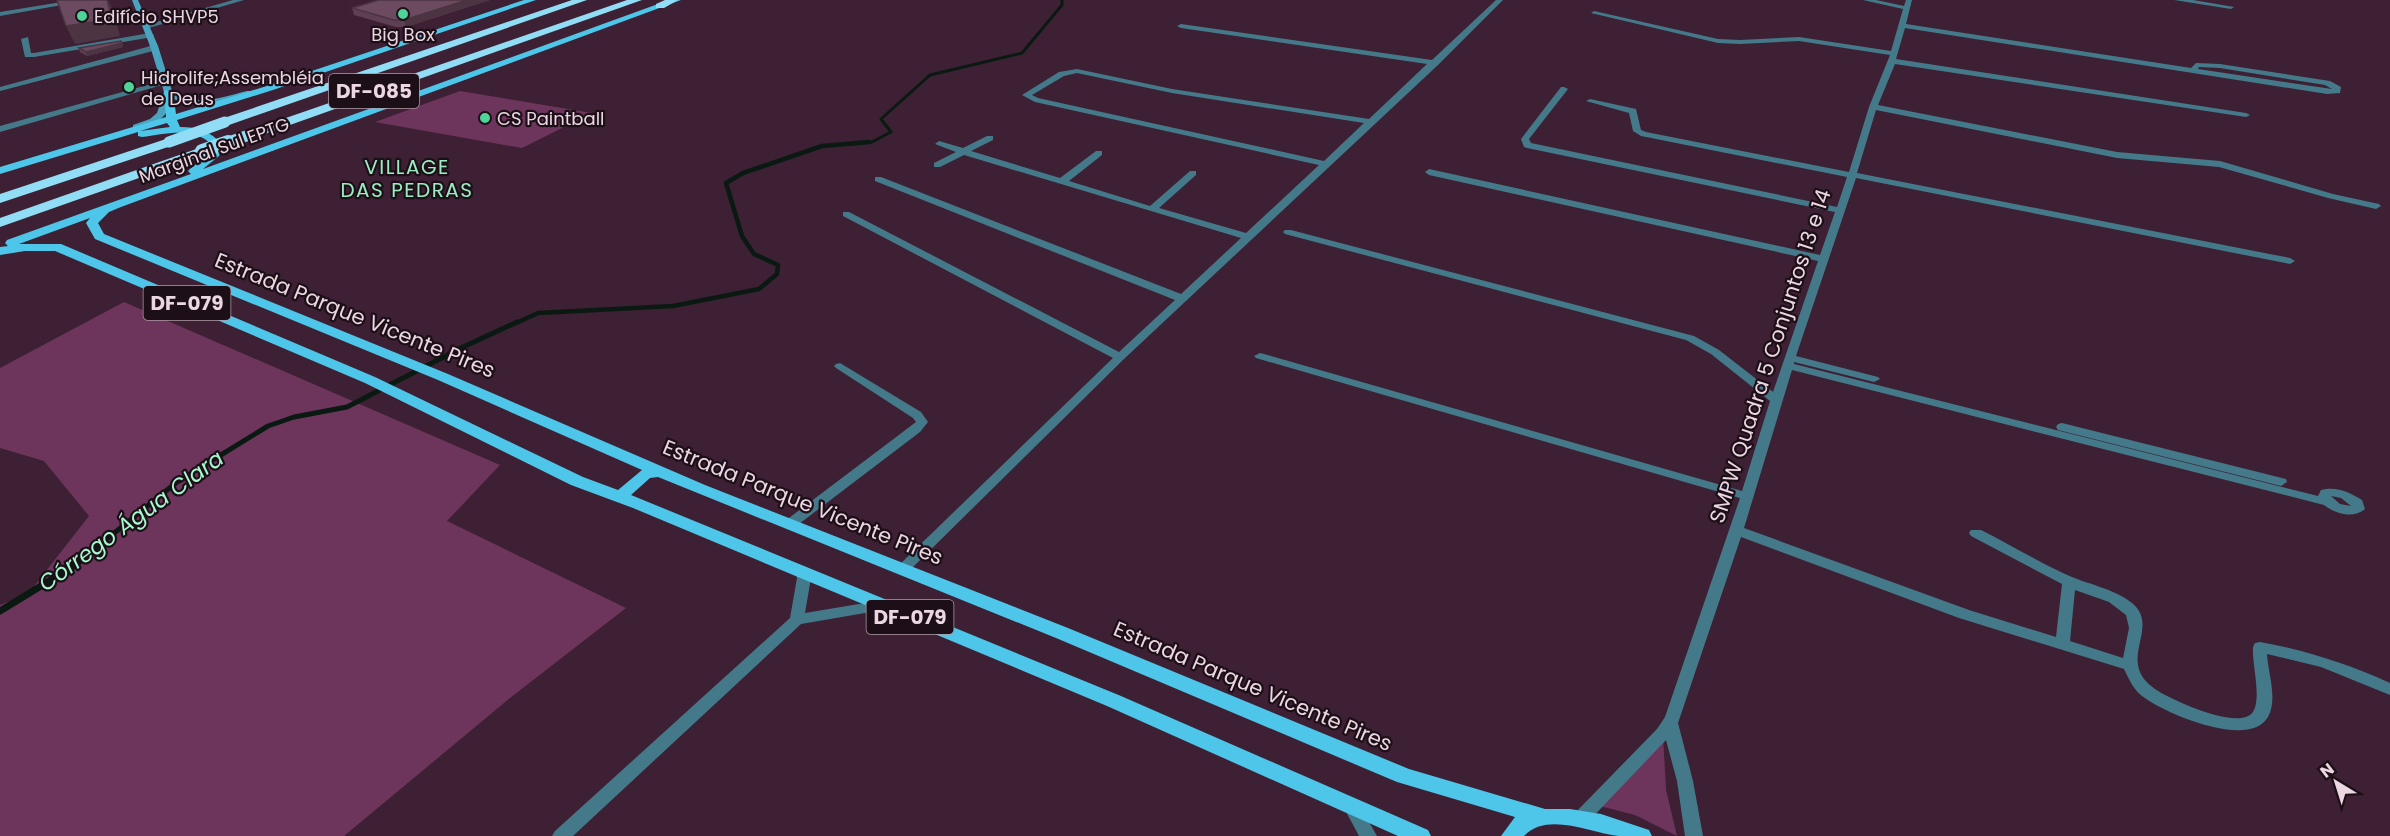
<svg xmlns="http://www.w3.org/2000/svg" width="2390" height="836" font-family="Poppins,sans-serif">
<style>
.green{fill:#6e355c}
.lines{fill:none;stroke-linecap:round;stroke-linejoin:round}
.stream-far3{stroke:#0a1a12;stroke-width:3}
.stream-far2{stroke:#0a1a12;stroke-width:4.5}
.stream-far1{stroke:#0a1a12;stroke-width:5}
.stream{stroke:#0a1a12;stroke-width:7}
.minor{fill:#44798a;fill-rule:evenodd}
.tertiary{fill:#44798a;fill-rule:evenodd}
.secondary{fill:#4ba4bf;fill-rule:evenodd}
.primary{fill:#4dc6e9;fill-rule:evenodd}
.motorway{fill:#92ddf6;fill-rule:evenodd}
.motorway-bridge-far1{stroke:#92ddf6;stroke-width:11}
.motorway-bridge{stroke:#92ddf6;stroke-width:14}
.wall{fill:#5d4053}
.shaded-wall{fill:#4c3443}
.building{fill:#6c4b60;stroke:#4c3443;stroke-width:1.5}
.poi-dot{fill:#4fd399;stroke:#1c0f17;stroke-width:2}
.labels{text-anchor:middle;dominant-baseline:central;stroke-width:4.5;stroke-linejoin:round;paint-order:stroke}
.far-poi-label{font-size:18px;fill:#ebd6e2;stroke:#1c0f17;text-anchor:start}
.far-street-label{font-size:18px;fill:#ebd6e2;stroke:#1c0f17}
.shield{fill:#1c0f17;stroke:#ad9aa5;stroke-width:1.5}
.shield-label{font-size:20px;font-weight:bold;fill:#ebd6e2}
.far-quarter-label{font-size:20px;letter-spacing:1.5px;fill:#9aedc2;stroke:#1c0f17}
.street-label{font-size:21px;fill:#ebd6e2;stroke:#1c0f17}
.water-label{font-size:22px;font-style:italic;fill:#a6f9ce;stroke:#1c0f17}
</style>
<rect width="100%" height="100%" fill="#3d2033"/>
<g class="green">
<path d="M460,91L592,113L522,148L375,122Z"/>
<path d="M124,302L500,465L447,521L626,608L510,698L344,836H0V605L28,594L89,516L44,461L0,448V368Z"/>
<path d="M1663,735L1666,790L1677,836L1635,815L1596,805Z"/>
</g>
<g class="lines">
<path class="stream-far3" d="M850,144L872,142L891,132L881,119L930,75L1022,53L1062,5V0"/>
<path class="stream-far2" d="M514,324L538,313L673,306L759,289L777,274L778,265L754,254L742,236L726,183L743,173L822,146L869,142"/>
<path class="stream-far1" d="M92,551L177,482L268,426L294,417L347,407L463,347L517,322"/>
<path class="stream" d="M0,611L72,567L94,549"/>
<g class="minor">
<path d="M74,0H90L0,16V12Z"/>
<path d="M233,0H244L149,28L142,26Z"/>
<path d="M1496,0H1503L1438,65L1124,359L908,572H898L896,569L898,566L1113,358L843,216V212H849L1119,352L1175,300L875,181V177H881L1181,294L1241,238L964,155L940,167H934V163L956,152L935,144L939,141L963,148L987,136H993V140L971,151L1060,178L1096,151H1102V155L1069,181L1150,206L1190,171H1196V175L1159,208L1246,233L1319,165L1035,102L1022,95L1059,72L1077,69L1172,89L1369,119L1427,64L1181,28L1177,26L1181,24L1432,60ZM1077,73L1172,93L1364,123L1324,161L1038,98L1032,95L1064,76Z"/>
<path d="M1863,0H1876L1904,6L1906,0H1912L1906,24L2191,68L2196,63L2220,64L2330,81L2341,87L2340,93L2327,94L1905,28L1896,59L2246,113L2250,115L2246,117L1895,64L1878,105L2117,152L2220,161L2333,194L2379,204L2381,206L2376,209L2328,198L2219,167L2117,158L1876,110L1857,173L2290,258L2295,261L2290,264L1856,178L1796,356L1878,377L1880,379L1874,382L1794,362V364L2318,496L2321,490C2337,486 2349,492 2362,500L2365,509C2353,519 2336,514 2324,505L1792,370L1744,528L1969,610L2056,637L2062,584L1971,536L1969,533L1971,530H1981C2009,544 2037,561 2065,574C2086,584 2113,588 2132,603C2156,623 2130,648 2140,672C2143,679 2148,684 2155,689C2169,699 2244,734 2254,710C2261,695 2252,665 2253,647L2255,643L2260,642C2305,650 2348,664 2390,683V695L2321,667L2267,654C2268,673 2278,699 2268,717C2249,750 2164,713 2142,696C2133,689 2129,679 2124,669L1959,618L1741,537L1678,723L1693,781L1703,836H1685L1677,781L1666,740L1586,824L1580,826L1574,824L1572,819L1574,814L1657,729L1665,717L1740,498L1256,358L1254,356L1260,353L1264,354L1742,491L1770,401L1711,354L1686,340L1285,234L1283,232L1285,230H1291L1694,336L1719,350L1773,392L1818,261L1429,175L1425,172L1429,169L1820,255L1835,212L1527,148L1524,147L1521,139L1561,87H1564L1568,89L1529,139L1531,143L1837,207L1847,177L1641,136L1633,131L1629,113L1586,101L1590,99L1636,109L1641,130L1646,132L1849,172L1869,107L1890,55L1799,41L1740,44L1718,43L1591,13L1594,11L1718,39L1740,40L1799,37L1891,51L1903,9ZM2199,67L2220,68L2325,85L2332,89L2198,69ZM2331,496L2341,498L2351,506L2340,504ZM2075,590L2109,602L2126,615L2129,628L2123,658L2070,641Z"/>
<path d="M2174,0H2193L2234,7L2231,9Z"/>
<path d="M150,33L154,35L153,37L34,57H25L21,39L28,37L31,53H34Z"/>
<path d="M162,81L169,83L0,132V126Z"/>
<path d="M840,363L921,412L928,422L920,432L795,527H785L783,524L785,521L916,422L913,418L836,368L834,366L836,364Z"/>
<path d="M2062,423L2286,479L2287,482L2281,486L2058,430L2056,427L2058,424Z"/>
<path d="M802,567L807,569L811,578L805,613L871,602L892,605L894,609L892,613L887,614L871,612L801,624L573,836H552L555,831L790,618L797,578L795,572L797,569Z"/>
<path d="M1351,799L1357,801L1377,836H1359L1343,806L1345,801Z"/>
</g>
<path class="tertiary" d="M154,44L158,46L153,51L0,91V87L147,47Z"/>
<path class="secondary" d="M132,0H138L158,46L172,91C199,107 218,98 247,91H250V95C223,102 196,112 170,97C169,101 169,107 167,111C162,122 144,129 133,129V125L150,119L157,113L164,92L150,46Z"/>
<path class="primary" d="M524,0H536L276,89L177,120L180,127C198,127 211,131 222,145L219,156L203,169L669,0H681L121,207L109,212L98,223L104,234L448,374L705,485L1068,628L1409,769L1545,809H1570L1601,814L1649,830L1652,836C1641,836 1630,836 1619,836C1591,833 1547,811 1524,836H1501L1515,817L1397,782L1056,638L658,477L650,478L631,495L1121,696L1428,830L1431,836H1398L1107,706L633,508L571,485L365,383L55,251H25L0,255V247L8,246L5,243L7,240L191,174L188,171L190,169L210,153L212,145C194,126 165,134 142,137L138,136V132L0,174V167L166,117L164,90L173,92L176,114L270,85ZM167,123L170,127L140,131ZM90,218L86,223L95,239L438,380L642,470L618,490L583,477L375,377L61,244H19Z"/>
<g class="motorway">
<path d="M572,0H587L229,125L225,126L219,122L221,119Z"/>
<path d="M627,0H642L259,136H251L249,133L251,130Z"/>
<path d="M665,0H678L664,8H656V4Z"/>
<path d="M169,138L174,139L175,142L174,145L0,203V194Z"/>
<path d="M202,147L207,148L209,151L207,154L0,227V218Z"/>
</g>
<g class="motorway-bridge-far1">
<path d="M169,142L225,122"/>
<path d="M223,144L255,133"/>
</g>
<path class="motorway-bridge" d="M202,151L228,142"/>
</g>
<g class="wall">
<path d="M379,0H490L406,27H396L354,15L352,8Z"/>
<path d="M122,43L123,47L87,56L80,52L79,48Z"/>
</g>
<g class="shaded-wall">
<path d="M107,0H108L114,13L120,36L75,44L66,26Z"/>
<path d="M467,0H490L406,27L404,20Z"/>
<path d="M122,43L123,47L87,56L86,52Z"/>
</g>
<g class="building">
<path d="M57,0H107L112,19L66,26Z"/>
<path d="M379,0H467L404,20H394L352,8Z"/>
<path d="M121,41L122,43L86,52L79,48Z"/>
</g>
<g class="poi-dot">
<circle cx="403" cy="14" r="6"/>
<circle cx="82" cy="16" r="6"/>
<circle cx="129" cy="87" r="6"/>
<circle cx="485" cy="118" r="6"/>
</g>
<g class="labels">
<g class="far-poi-label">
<text x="94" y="16">Edifício SHVP5</text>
<text x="403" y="34" text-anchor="middle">Big Box</text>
<text x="141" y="77">Hidrolife;Assembléia<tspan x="141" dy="21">de Deus</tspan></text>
<text x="497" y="118">CS Paintball</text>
</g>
<g class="far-street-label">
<text transform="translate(214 150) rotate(-20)">Marginal Sul EPTG</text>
</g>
<g class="shield">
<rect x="329" y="74" width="90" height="34" rx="4.5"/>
<rect x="143.5" y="286" width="87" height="34" rx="4.5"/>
<rect x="866.5" y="600" width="87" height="34" rx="4.5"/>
</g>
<g class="shield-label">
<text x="374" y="91">DF-085</text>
<text x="187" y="303">DF-079</text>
<text x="910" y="617">DF-079</text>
</g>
<g class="far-quarter-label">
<text x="407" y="167">VILLAGE<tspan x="407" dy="23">DAS PEDRAS</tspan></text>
</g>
<g class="street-label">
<text transform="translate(355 315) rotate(22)">Estrada Parque Vicente Pires</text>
<text transform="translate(1770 356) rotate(-72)">SMPW Quadra 5 Conjuntos 13 e 14</text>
<text transform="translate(803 502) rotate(22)">Estrada Parque Vicente Pires</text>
<text transform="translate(1253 686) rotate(23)">Estrada Parque Vicente Pires</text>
</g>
<g class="water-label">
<text transform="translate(131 521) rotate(-36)">Córrego Água Clara</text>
</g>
</g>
<g transform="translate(2336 782) rotate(322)" stroke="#1c0f17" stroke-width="4.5" paint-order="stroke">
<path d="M0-4.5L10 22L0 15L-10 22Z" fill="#ebd6e2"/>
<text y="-9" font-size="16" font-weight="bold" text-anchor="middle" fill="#ebd6e2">N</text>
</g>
</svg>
